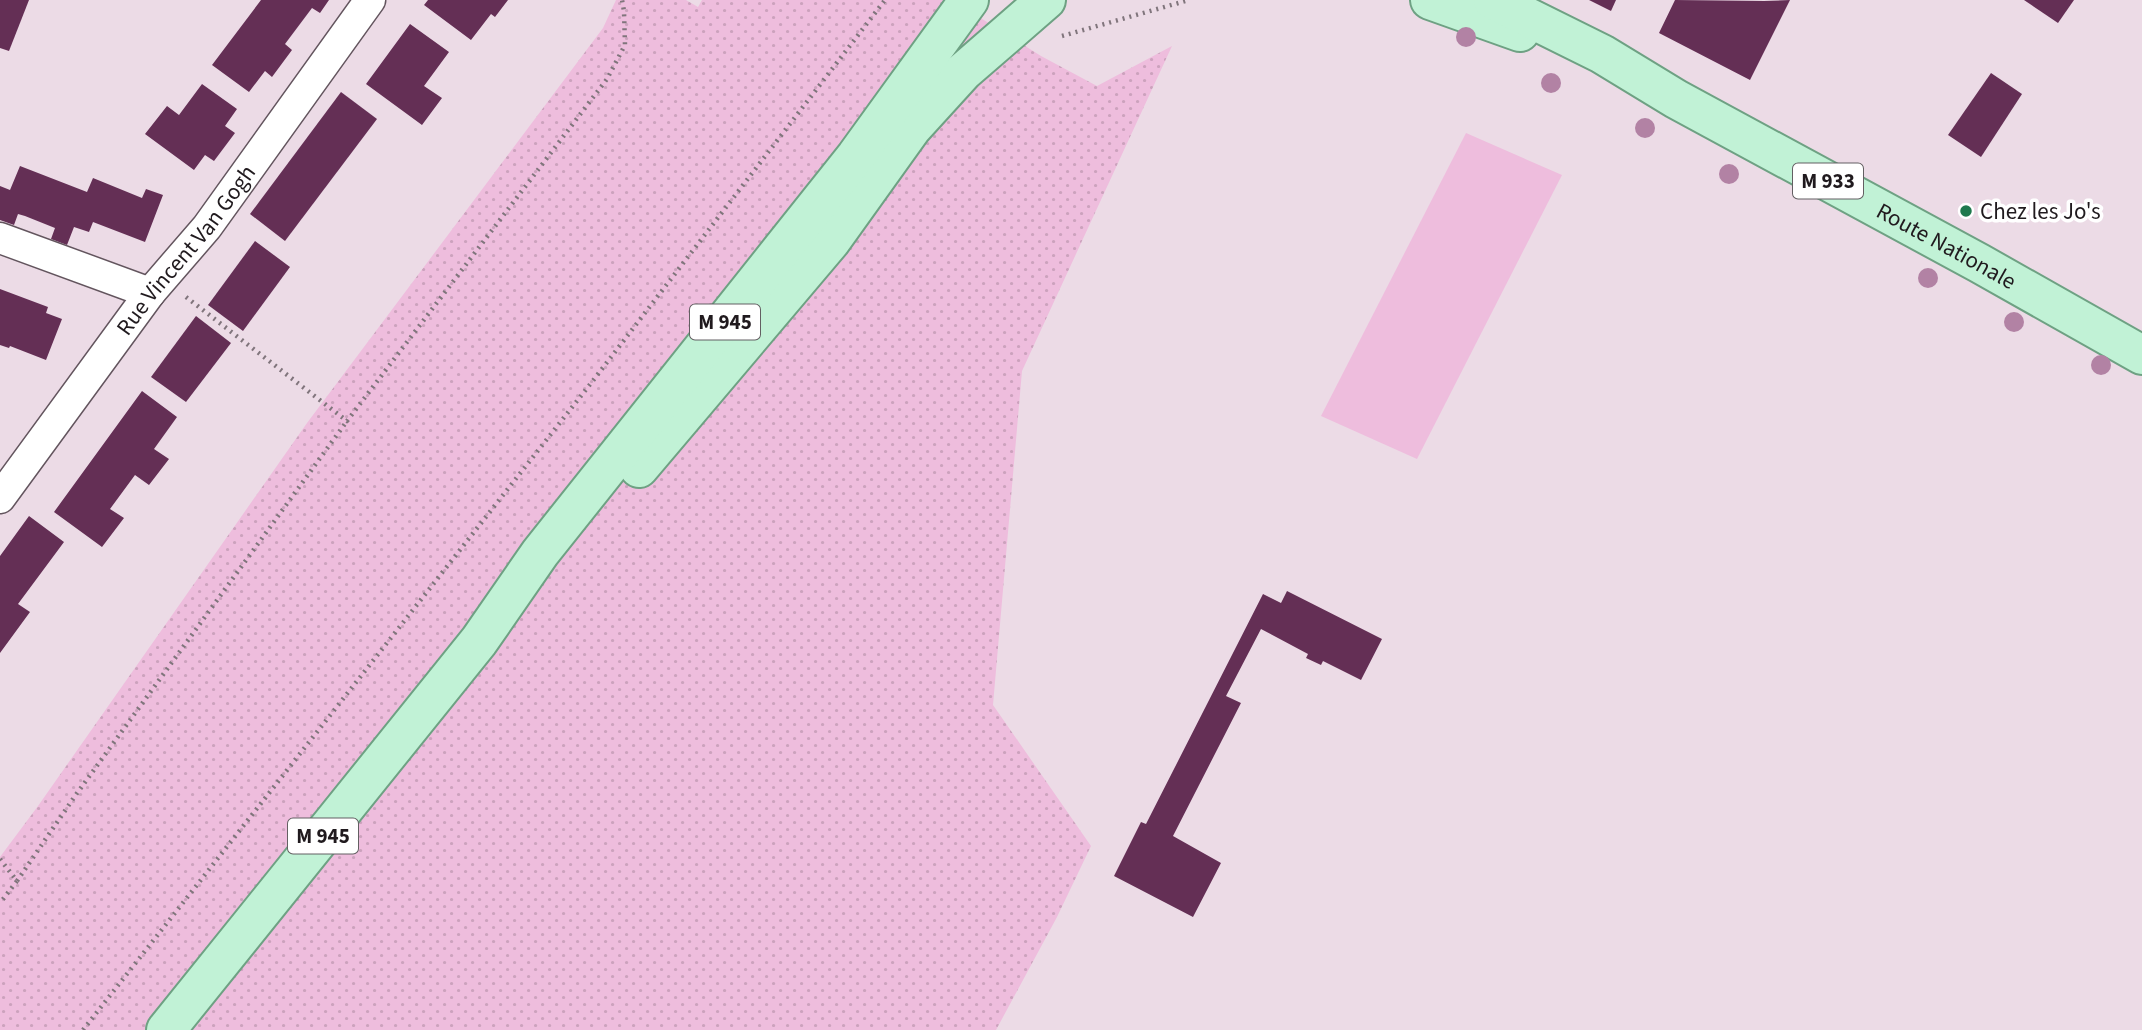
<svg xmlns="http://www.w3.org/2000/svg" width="2142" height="1030" font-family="'Source Sans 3',sans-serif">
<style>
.grass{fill:url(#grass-dots)}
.garden{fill:#eebddd}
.building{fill:#642f55}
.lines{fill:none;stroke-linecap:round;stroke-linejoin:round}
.street-casing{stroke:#63555e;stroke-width:33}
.primary-casing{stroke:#6ea183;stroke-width:42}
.path{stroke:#80757c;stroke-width:4.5;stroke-dasharray:2 5;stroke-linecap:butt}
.street{stroke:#fff;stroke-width:30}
.primary{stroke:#c1f2d6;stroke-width:38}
.tree{fill:#b282a4}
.poi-dot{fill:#1f794e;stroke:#fff;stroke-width:2.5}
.labels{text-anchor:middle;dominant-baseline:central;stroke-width:7;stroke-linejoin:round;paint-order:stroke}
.shield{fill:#fff;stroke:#635f62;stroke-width:2}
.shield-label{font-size:21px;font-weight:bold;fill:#201a1e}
.poi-label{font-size:23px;fill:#201a1e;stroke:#fff;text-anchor:start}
.street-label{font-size:23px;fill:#201a1e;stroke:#fff}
</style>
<defs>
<pattern id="grass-dots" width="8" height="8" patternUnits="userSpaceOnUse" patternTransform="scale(1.75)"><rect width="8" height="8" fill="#eebddd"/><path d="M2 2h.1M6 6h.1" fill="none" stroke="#cca2bd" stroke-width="1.8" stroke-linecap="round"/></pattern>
</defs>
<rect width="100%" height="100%" fill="#ecdbe6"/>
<path class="grass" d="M616,0H686L698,7L702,0H952L1041,56L1097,86L1172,46L1022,371L993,705L1091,846L1057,917L996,1030H0V857L38,806L307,423L603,28Z"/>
<path class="garden" d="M1466,133L1562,175L1417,459L1321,416Z"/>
<g class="building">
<path d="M0,0H29L9,51L0,48Z"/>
<path d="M261,0H329L320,13L312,8L285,44L292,50L272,77L265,71L249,92L212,65Z"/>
<path d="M428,0H508L495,17L491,14L471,40L424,5Z"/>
<path d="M1589,0H1616L1611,11Z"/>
<path d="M1675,0L1764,1L1790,0L1750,80L1659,33Z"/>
<path d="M2024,0H2074L2058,23Z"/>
<path d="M410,24L449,52L424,86L442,98L422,125L366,84Z"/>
<path d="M1991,73L2022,94L1981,157L1948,135Z"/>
<path d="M202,84L237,109L225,126L235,133L214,161L205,155L194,170L145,134L167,106L179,115Z"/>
<path d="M341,92L377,119L285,241L250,214Z"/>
<path d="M20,166L87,192L93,178L142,198L146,189L163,195L145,242L93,222L89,232L74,227L67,245L51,239L55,228L25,216L18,214L14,225L0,220V186L10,190Z"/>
<path d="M255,241L290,267L243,331L208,305Z"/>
<path d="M0,289L48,307L46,313L62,319L46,360L10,346L9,348L0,345Z"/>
<path d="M196,316L231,343L186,402L151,377Z"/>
<path d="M142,391L177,417L154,449L169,459L149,485L135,475L110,509L124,518L102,547L54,512Z"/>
<path d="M29,516L64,542L18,604L30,612L0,653V556Z"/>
<path d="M1287,591L1382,639L1361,680L1323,661L1321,665L1306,658L1308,654L1261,629L1226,696L1241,703L1173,836L1221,863L1193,917L1114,876L1141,822L1146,824L1263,594L1281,603Z"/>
</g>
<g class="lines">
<defs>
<g id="street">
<path d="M0,238L150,293"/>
<path id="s1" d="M0,498L150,293L207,227L370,0"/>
</g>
<g id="primary">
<path d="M1430,0L1520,32"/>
<path id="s2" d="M1493,0L1602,54L1676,99L1979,263L2142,355"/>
<path d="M639,468L831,241L912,128L963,72L1046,0"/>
<path d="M166,1030L479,641L540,553L856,156L969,0"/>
</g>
</defs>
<use href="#street" class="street-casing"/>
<use href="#primary" class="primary-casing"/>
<g class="path">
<path d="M1062,36L1189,0"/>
<path d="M186,297L347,421L607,79L625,45L624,11L622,0"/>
<path d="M0,859L17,881L0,903"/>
<path d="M17,881L75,796L347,421"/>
<path d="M83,1030L595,378L885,0"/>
</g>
<use href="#street" class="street"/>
<use href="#primary" class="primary"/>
</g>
<g class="tree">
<circle cx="1466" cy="37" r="10"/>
<circle cx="1551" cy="83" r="10"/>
<circle cx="1645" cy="128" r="10"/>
<circle cx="1729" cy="174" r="10"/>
<circle cx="1928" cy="278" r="10"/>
<circle cx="2014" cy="322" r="10"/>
<circle cx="2101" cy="365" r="10"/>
</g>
<circle class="poi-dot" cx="1966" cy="211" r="7"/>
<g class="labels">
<g class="shield">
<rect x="1793" y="163.5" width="70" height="35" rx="5"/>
<rect x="690" y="304.5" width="70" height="35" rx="5"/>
<rect x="288" y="818.5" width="70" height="35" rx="5"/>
</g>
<g class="shield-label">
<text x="1828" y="181">M 933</text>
<text x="725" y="322">M 945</text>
<text x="323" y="836">M 945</text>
</g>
<g class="poi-label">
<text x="1980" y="211">Chez les Jo's</text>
</g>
<g class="street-label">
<text stroke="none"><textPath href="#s2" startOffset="516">Route Nationale</textPath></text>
<text stroke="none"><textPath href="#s1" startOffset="310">Rue Vincent Van Gogh</textPath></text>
</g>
</g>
</svg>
